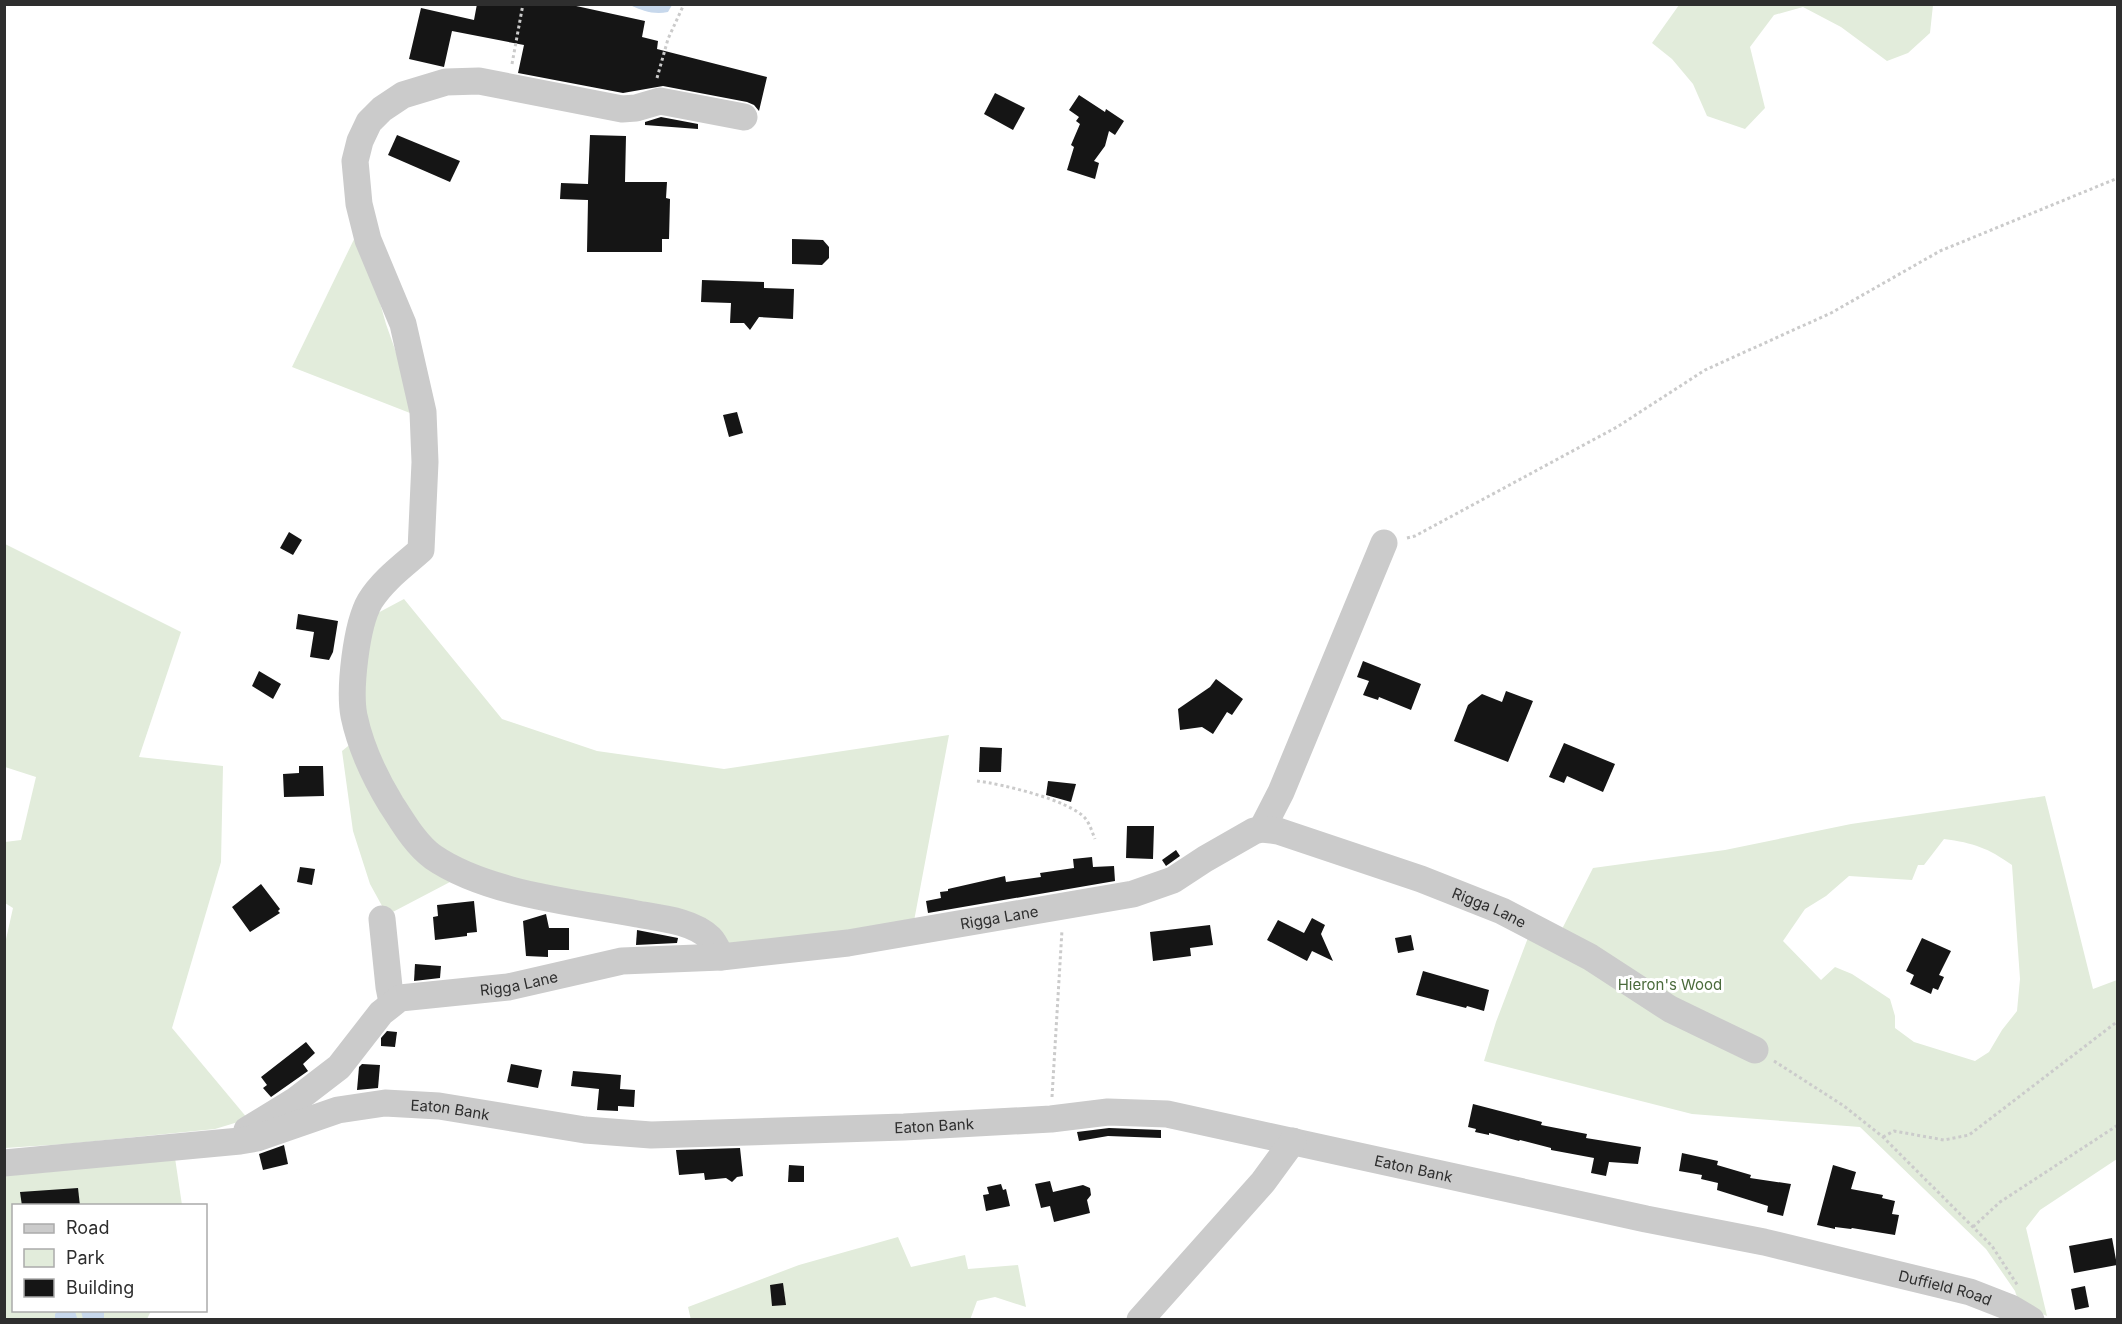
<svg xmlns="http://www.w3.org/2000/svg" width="2122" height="1324" font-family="Inter,sans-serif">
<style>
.green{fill:#e2ecdb;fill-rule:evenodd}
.water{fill:#c7d8ec}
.building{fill:#151515}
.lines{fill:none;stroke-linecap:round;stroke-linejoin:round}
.path{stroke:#cbcbcb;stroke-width:3;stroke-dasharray:3 3;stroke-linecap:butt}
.minor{stroke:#cbcbcb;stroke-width:27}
.labels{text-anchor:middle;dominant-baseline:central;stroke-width:6;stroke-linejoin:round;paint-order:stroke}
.street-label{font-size:15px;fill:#2e2e2e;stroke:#fff}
.park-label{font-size:15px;fill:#4a6a3b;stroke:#fff}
</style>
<rect width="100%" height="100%" fill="#fff"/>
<g class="green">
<path d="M1679,5V4L1933,5L1930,33L1908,53L1887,61L1841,27L1803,7L1774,15L1750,47L1765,108L1745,129L1707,116L1693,84L1672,59L1652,43Z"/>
<path d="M359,229L386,324L398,358L410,413L292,367Z"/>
<path d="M5,544L181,632L139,757L223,766L221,862L172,1028L248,1119L215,1129L66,1144L5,1148L4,948L13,908L5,903V842L21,840L36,777L5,767Z"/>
<path d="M404,599L502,719L597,751L724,769L949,735L914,921L729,948L724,937L450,882L387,915L370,884L353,831L342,751L364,733L359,715L374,615Z"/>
<path d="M2045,796L2093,989L2117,980V1159L2040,1210L2026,1228L2047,1316C2034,1310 2018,1305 2015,1291L1986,1249L1860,1127L1692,1114L1484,1061L1496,1022L1534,922L1560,933L1593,868L1725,850L1851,824ZM1944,839C1974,843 1988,848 2012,865L2020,979L2017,1011L2002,1030L1989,1052L1975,1061L1914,1042L1895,1028V1016L1890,999L1852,974L1835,967L1821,980L1783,941L1805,909L1826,896L1849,876L1912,880L1918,865H1924Z"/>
<path d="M175,1158L182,1205L14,1206V1310L151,1311L147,1319L5,1320V1175L48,1172Z"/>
<path d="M898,1237L911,1267L965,1255L968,1269L1018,1265L1026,1307L995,1297L977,1301L970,1320H691L688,1307L799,1265Z"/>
</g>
<g class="water">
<path d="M630,5H672L668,12C654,15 643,11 630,5Z"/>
<path d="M58,1311H75L77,1318L76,1319H55V1314Z"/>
<path d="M81,1311H104V1319H83Z"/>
</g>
<g class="building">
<path d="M477,4H567L645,21L642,37L658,41L657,49L767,77L759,111L754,105L747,102L663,86L623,93L518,73L524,45L452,31L444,67L409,59L421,8L474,20Z"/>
<path d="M995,93L1025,108L1013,130L984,114Z"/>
<path d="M1079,95L1105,112L1106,109L1124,121L1115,135L1109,131L1105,146L1094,161L1099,163L1095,179L1067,170L1074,147L1071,145L1080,124L1076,121L1079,117L1069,110Z"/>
<path d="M661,117L698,124V129L645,125V122Z"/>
<path d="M397,135L460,161L450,182L388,155Z"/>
<path d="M590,135L626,136L625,182H667L666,198L670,199L669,239H662V252H587L588,200L560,199L561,183L588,184Z"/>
<path d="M792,239L823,240L829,247V258L822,265L792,264Z"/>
<path d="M702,280L764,282V288L794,289L793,319L759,317L750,330L744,323H730L731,303L701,302Z"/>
<path d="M737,412L743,433L729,437L723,415Z"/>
<path d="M289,532L302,540L293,555L280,548Z"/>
<path d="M298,614L338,621L333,652L329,660L310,657L314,632L296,629Z"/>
<path d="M1363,661L1421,684L1411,710L1379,697L1378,700L1363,695L1369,681L1357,677Z"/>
<path d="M259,671L281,684L273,699L252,686Z"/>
<path d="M1216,679L1243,699L1232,715L1227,712L1213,734L1202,727L1180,730L1178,709L1210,687Z"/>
<path d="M1506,691L1533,701L1508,762L1454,741L1468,705L1482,694L1502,702Z"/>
<path d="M1564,743L1615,764L1603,792L1567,776L1564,783L1549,777Z"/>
<path d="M980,747L1002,748L1001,772H979Z"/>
<path d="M299,766H323L324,796L284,797L283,774L299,773Z"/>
<path d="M1048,781L1076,784L1071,802L1046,795Z"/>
<path d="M1127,826H1154L1153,859L1126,858Z"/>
<path d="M1176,850L1180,856L1166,866L1162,860Z"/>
<path d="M1092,857L1093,867L1114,866L1115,881L928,913L926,901L941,898L940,892L948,891V889L1005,876L1006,882L1041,877L1040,873L1074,868L1073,859Z"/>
<path d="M300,867L315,869L312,885L297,882Z"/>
<path d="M261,884L280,909L278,911L280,913L250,932L232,907Z"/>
<path d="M474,901L477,932L467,933V936L435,940L433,917L438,916L437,905Z"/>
<path d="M546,914L549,928H569V950H548V957L526,956L523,921Z"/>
<path d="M1312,918L1325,925L1321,934L1333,961L1312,951L1307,961L1267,940L1278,920L1304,933Z"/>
<path d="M1210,925L1213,945L1190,948L1191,956L1153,961L1150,932Z"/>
<path d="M637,930L678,938L677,943L636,945Z"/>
<path d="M1411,935L1414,950L1398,953L1395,938Z"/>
<path d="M1922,938L1951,951L1939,975L1944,977L1938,990L1933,988L1931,994L1910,984L1914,975L1906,971Z"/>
<path d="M415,964L441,966L440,978L414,981Z"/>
<path d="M1423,971L1489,990L1484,1011L1467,1006L1466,1008L1416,995Z"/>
<path d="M387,1031L397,1032L395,1047L381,1046V1038Z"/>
<path d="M306,1042L315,1053L303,1064L308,1071L271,1097L263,1088L267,1085L261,1077Z"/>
<path d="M362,1064L380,1065L378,1088L357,1090L359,1067Z"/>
<path d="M511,1064L542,1070L538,1088L507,1082Z"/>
<path d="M573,1071L621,1075L620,1089L635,1090L634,1107L618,1106V1111L597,1110L599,1089L571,1086Z"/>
<path d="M1473,1104L1542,1122L1541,1125L1587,1134L1586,1138L1641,1147L1638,1164L1609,1162L1606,1176L1591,1173L1594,1158L1551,1150V1148L1520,1140L1519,1141L1489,1133V1135L1475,1132L1476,1129L1468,1127Z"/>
<path d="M1109,1128L1161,1130V1138L1108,1136L1079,1141L1077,1132Z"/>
<path d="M284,1145L288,1164L263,1170L259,1154Z"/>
<path d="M740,1148L743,1176L737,1177L732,1182L726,1178L705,1180L704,1173L679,1175L676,1150Z"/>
<path d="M1682,1153L1718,1161L1717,1165L1751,1175L1750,1178L1791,1184L1783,1216L1767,1212L1768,1206L1717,1190L1718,1183L1701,1179L1702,1175L1679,1171Z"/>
<path d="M789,1165L804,1166V1182H788Z"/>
<path d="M1833,1165L1856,1172L1851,1189L1883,1195L1882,1198L1895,1201L1892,1214L1899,1215L1895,1235L1852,1228L1851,1229L1835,1227V1229L1817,1225Z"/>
<path d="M1050,1181L1053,1192L1083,1185L1090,1188L1091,1195L1087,1200L1090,1213L1054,1222L1050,1206L1041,1208L1035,1184Z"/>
<path d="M1001,1184L1003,1190L1006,1189L1010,1206L986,1211L983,1195L989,1194L987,1187Z"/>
<path d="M78,1188L80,1206H22L20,1192Z"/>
<path d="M2112,1238L2117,1265L2074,1273L2069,1246Z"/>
<path d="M783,1283L786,1305L772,1306L770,1285Z"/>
<path d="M2085,1286L2089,1307L2075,1310L2071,1289Z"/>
</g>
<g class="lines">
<g class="path">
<path d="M512,64L523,4"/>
<path d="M657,78L668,39L684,4"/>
<path d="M1407,538L1415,536L1617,427L1705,370L1831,313L1940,251L2118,178"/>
<path d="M977,781C1002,784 1069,800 1085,818C1090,824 1092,832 1095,839"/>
<path d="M1774,1061L1844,1106L1883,1137L1992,1246L2018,1286"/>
<path d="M1052,1097L1062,930"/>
<path d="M1883,1137L1894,1131L1944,1140L1969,1135L2118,1021"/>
<path d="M1973,1227L2000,1202L2118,1125"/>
<path d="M1017,1320H1029"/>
</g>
<g class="minor">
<path d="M1262,829L1281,792L1384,543"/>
<path d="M382,919L389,987L392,1002"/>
<path d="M721,957C718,951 715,943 710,938C693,921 660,918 637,914C574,902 487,894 433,857C415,844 403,822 391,804C374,776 361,749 354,716C349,690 356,625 370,601C383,580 404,565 421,550L425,462L423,412L403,324L368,240L359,204L355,161L360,141L369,122L382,109L403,95L446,82L479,81L622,109L636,108L660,101L744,117"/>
<path id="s1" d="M247,1130L296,1100L339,1067L381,1013L400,998L508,987L622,961L721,957L848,943L1133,894L1173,880L1205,859L1254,831L1262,829L1278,831L1421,879L1502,911L1590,957L1670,1009L1755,1050"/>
<path id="s2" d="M4,1163L240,1141L257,1138L338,1110L385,1103L439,1106L585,1130L651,1135L904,1127L1051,1119L1108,1112L1167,1114L1646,1219L1764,1242L1970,1292L2011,1308L2031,1320"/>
<path d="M1140,1320L1263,1182L1293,1141"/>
</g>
</g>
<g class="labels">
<g class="street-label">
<text stroke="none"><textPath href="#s1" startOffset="1332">Rigga Lane</textPath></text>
<text stroke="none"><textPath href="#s1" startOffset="810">Rigga Lane</textPath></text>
<text stroke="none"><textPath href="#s1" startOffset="324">Rigga Lane</textPath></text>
<text stroke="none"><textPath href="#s2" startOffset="453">Eaton Bank</textPath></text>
<text stroke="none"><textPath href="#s2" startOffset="939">Eaton Bank</textPath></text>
<text stroke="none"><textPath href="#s2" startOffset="1425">Eaton Bank</textPath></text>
<text stroke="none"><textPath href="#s2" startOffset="1970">Duffield Road</textPath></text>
</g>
<g class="park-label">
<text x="1670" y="984">Hieron's Wood</text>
</g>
</g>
<rect width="2122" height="1324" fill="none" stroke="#2e2e2e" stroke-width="12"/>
<rect x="12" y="1204" width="195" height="108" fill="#ffffff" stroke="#ababab" stroke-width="1.5"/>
<rect x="24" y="1224" width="30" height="9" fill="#cbcbcb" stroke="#ababab" stroke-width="1.5"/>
<text x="66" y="1234" font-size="18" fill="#2e2e2e">Road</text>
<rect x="24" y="1249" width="30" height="18" fill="#e2ecdb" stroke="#ababab" stroke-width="1.5"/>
<text x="66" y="1264" font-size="18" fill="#2e2e2e">Park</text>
<rect x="24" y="1279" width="30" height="18" fill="#151515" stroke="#ababab" stroke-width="1.5"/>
<text x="66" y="1294" font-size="18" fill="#2e2e2e">Building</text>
</svg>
